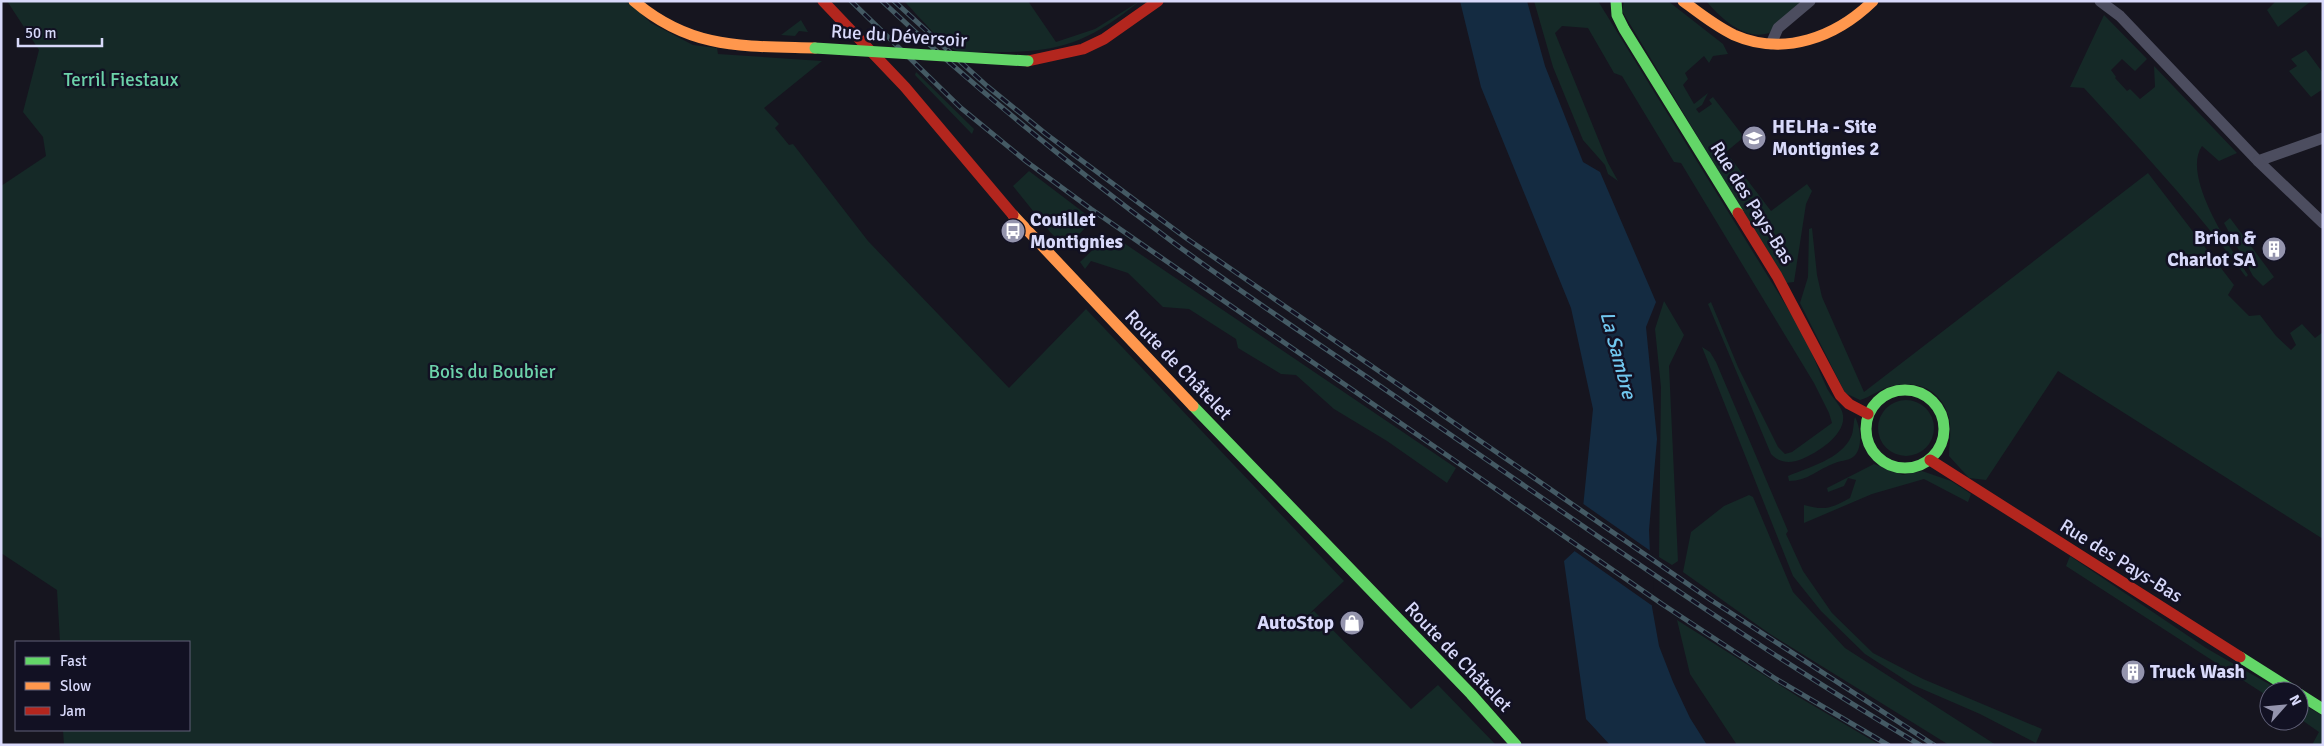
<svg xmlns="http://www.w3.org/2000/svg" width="2324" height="746" font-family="Signika,sans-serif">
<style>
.green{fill:#152927}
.water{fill:#142b41}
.pier{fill:#16151f}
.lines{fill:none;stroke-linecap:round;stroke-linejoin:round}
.street{stroke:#4c4d5f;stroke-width:11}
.fast{stroke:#63d668;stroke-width:11}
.slow{stroke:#ff974d;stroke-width:11}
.jam{stroke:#b3261e;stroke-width:11}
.rail-casing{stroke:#445a64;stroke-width:5}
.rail{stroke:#121123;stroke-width:3;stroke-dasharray:9;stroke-linecap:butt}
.fast-bridge{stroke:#63d668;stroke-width:11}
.labels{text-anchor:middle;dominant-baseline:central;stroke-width:5;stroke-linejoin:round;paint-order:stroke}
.street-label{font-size:19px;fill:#d8d9fa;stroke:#121123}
.park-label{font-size:19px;fill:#6cd2aa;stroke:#121123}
.poi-label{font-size:19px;font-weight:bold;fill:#d8d9fa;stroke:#121123;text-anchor:start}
.water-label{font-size:20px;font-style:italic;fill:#71c7ef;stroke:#121123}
</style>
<rect width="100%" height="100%" fill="#16151f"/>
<g class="green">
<path d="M7,1H628L651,23L693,45L717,48L718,54L822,61L764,108L779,124L775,128L789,145L793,144L868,241L1009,388L1086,309L1344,581L1309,614L1314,611L1411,709L1438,685L1496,745H64L63,730H189V642H60L57,590L1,553V186L46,156L43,137L23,112L39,50Z"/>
<path d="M904,1H1028L1056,42L1095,29L1140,1C1087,43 1060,53 992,52C982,51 966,54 957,51C944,47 915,12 904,1Z"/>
<path d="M1534,1H1598L1803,333C1811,350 1818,369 1826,386C1829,394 1837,401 1841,409C1852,431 1819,452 1802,459C1790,464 1779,463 1771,454L1708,304L1711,302L1738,367L1778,447L1785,454L1792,452L1832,423L1829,413L1814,383L1681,163L1674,162L1622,76L1614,73L1588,28L1562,26L1555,33L1608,163L1618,181L1608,174L1605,165L1583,140L1553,67Z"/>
<path d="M1624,1H1668L1723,44L1728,54L1713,56L1709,63L1704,56L1685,73L1688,79L1683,85L1694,104L1708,93L1702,105L1696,109L1699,113L1712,104L1709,100L1713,97L1744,137L1726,152L1771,211L1807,184L1812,191L1806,204L1794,282L1786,283L1622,11Z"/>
<path d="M1706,1H1808C1797,11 1783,28 1769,33C1744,41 1721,18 1706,1Z"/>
<path d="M2276,1H2310V2L2278,27L2267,10Z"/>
<path d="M2104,15L2147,59L2135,71L2122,59L2111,70L2116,77L2115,78L2127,91L2130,89L2140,99L2155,87L2154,66L2237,153L2219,161L2202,146C2181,176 2231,249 2248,275L2246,277C2197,210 2140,149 2084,88L2070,87Z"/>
<path d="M801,20L808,32L799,31L795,36L781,35Z"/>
<path d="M2306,50L2323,73V89L2311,97L2289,71L2297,66L2291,59Z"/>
<path d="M916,72L974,129L972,134L915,75Z"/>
<path d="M1029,171L1087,215L1083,218L1086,227L1066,248L1050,232L1013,186Z"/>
<path d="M2148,173L2234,285L2228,295L2249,316L2260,315L2276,336L2291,350L2296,345L2290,333L2302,324L2315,338L2323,332V539L2058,371L1986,480L1969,478L1949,456C1949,444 1952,430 1949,418C1941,388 1916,379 1888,387C1879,390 1870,397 1860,400L1845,393L1800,303L1808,277L1809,229L1812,228L1817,275L1822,297L1864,392Z"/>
<path d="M2230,218L2274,277L2263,286L2253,276L2224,223Z"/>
<path d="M1115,237L1456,468L1447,483L1387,441L1334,409L1296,375L1281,374L1238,348L1236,339L1189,309L1163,307L1128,273L1091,261L1085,269L1080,262L1104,239Z"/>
<path d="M1664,301L1684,335L1669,366L1678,561L1672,565L1659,557L1661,387L1655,329Z"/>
<path d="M1702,347L1710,352L1716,362L1788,531L1786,534L1803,571L1832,613L1873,653L1923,679L2042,729L2036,743L1980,714L1913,685L1865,654L1821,611L1793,576Z"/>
<circle cx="1906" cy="428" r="28"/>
<path d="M1855,417C1860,426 1863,445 1856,454C1851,461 1842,460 1835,463C1818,469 1808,481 1789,481L1788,476C1809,467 1841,459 1851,437C1854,431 1853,423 1855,417Z"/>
<path d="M1874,464L1903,475L1922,471L1951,481L1971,494L1968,502L1924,479L1872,494L1804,523V505C1825,511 1832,508 1850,498L1856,480L1848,478L1844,486L1828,492L1827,488Z"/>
<path d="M1749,495L1753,497L1793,592L1845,648L1996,745H1949L1770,634L1683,572L1691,532L1724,506Z"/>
<path d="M2070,556L2206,648L2281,691H2269V697L2066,566Z"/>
<path d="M1677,620L1797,696L1880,745H1737L1690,674Z"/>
<path d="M2299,702L2323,716V745H2312L2319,732L2299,718Z"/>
</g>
<path class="water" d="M1460,1H1527L1545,66L1583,162L1600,172L1656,302L1646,327L1657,439L1649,530L1652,607L1659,646L1673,682L1690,718L1707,745H1610L1586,719L1564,561L1579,547L1593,409L1571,308L1481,87Z"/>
<path class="pier" d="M1582,503L1652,552L1654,607L1573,550L1577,546Z"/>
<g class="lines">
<g class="street">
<path d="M2100,1L2120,16L2258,161L2323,138"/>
<path d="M1771,44L1778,28L1810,1"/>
<path d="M2258,161L2323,223"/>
</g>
<g class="fast">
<path d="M1616,1L1617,15L1624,29L1738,213"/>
<circle cx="1905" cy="429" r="39"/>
<path d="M1193,406L1471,694L1516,745"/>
<path d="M2240,657L2294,691"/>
<path d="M2299,694L2323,709"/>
</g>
<g class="slow">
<path d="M634,1C691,50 744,46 815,48"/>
<path d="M1683,1C1699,13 1715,26 1734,35C1784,57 1836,37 1873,1"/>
<path d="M1013,215L1193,406"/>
</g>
<g class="jam">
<path d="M823,1L905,87L1013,215"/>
<path d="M1028,61L1083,49L1104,39L1158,1"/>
<path d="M1738,213L1777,276L1840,395L1849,404L1868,414"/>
<path d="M1930,460L2240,657"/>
</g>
<defs>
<g id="rail">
<path d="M851,1L961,108L1027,162L1091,209L1662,604L1776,679L1888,745"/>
<path d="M882,1C974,88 1072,167 1174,243C1254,302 1339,357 1422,415C1586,528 1748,643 1920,745"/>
<path d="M894,1L987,86L1046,134L1186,238L1711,600L1934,745"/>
</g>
</defs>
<use href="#rail" class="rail-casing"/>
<use href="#rail" class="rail"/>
<path class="fast-bridge" d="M815,48L1028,61"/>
</g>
<defs>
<symbol id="university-disc" viewBox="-11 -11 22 22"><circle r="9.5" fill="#9494ad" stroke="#121123"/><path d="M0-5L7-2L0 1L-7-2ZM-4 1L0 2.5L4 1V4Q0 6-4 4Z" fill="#fff"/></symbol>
<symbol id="bus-disc" viewBox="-11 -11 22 22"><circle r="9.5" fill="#9494ad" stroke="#121123"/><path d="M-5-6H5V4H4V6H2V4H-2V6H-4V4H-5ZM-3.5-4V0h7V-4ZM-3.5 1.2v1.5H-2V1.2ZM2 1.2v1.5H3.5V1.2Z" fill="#fff"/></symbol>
<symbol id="building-disc" viewBox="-11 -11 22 22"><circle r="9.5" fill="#9494ad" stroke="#121123"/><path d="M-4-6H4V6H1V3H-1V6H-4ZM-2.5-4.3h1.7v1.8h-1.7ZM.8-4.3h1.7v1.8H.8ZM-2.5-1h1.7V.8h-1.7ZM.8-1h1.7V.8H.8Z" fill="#fff"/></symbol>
<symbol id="shop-disc" viewBox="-11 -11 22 22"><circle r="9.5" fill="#9494ad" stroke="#121123"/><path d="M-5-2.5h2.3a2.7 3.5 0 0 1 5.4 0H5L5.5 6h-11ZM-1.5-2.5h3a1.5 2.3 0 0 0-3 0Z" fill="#fff"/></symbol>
</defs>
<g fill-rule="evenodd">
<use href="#university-disc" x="1740" y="124" width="28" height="28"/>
<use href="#bus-disc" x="999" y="217" width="28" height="28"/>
<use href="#building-disc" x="2260" y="235" width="28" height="28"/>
<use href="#shop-disc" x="1338" y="609" width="28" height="28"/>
<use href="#building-disc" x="2119" y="658" width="28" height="28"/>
</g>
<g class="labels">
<g class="street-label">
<text transform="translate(899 36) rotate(4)">Rue du Déversoir</text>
<text transform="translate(1752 203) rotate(58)">Rue des Pays-Bas</text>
<text transform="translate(1178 365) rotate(46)">Route de Châtelet</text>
<text transform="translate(2121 561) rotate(32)">Rue des Pays-Bas</text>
<text transform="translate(1458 657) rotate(46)">Route de Châtelet</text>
</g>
<g class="park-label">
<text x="121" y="80">Terril Fiestaux</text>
<text x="492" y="372">Bois du Boubier</text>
</g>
<g class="poi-label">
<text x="1772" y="127">HELHa - Site<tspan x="1772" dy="22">Montignies 2</tspan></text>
<text x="1030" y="220">Couillet<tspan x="1030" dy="22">Montignies</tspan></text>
<text x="2256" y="238" text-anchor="end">Brion &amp;<tspan x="2256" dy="22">Charlot SA</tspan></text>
<text x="1334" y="623" text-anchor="end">AutoStop</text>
<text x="2150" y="672">Truck Wash</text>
</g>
<g class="water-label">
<text transform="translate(1618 355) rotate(75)">La Sambre</text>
</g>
</g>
<rect width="2324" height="746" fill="none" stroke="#d8d9fa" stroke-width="5"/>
<rect x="15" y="641" width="175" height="90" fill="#121123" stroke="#616179"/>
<rect x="25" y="657" width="25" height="8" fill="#63d668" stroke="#616179"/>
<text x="60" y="666" font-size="15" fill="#d8d9fa">Fast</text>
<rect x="25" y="682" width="25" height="8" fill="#ff974d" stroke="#616179"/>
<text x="60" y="691" font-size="15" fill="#d8d9fa">Slow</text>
<rect x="25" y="707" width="25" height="8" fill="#b3261e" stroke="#616179"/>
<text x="60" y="716" font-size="15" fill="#d8d9fa">Jam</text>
<g transform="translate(2284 706) rotate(63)"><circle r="24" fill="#121123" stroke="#616179"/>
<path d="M0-4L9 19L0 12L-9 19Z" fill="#9494ad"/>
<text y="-8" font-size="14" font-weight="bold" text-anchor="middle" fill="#d8d9fa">N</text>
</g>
<path d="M18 38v8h84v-8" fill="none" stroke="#d8d9fa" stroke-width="2.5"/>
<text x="25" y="38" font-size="15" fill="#d8d9fa" stroke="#121123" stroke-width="4" paint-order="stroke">50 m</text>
</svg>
